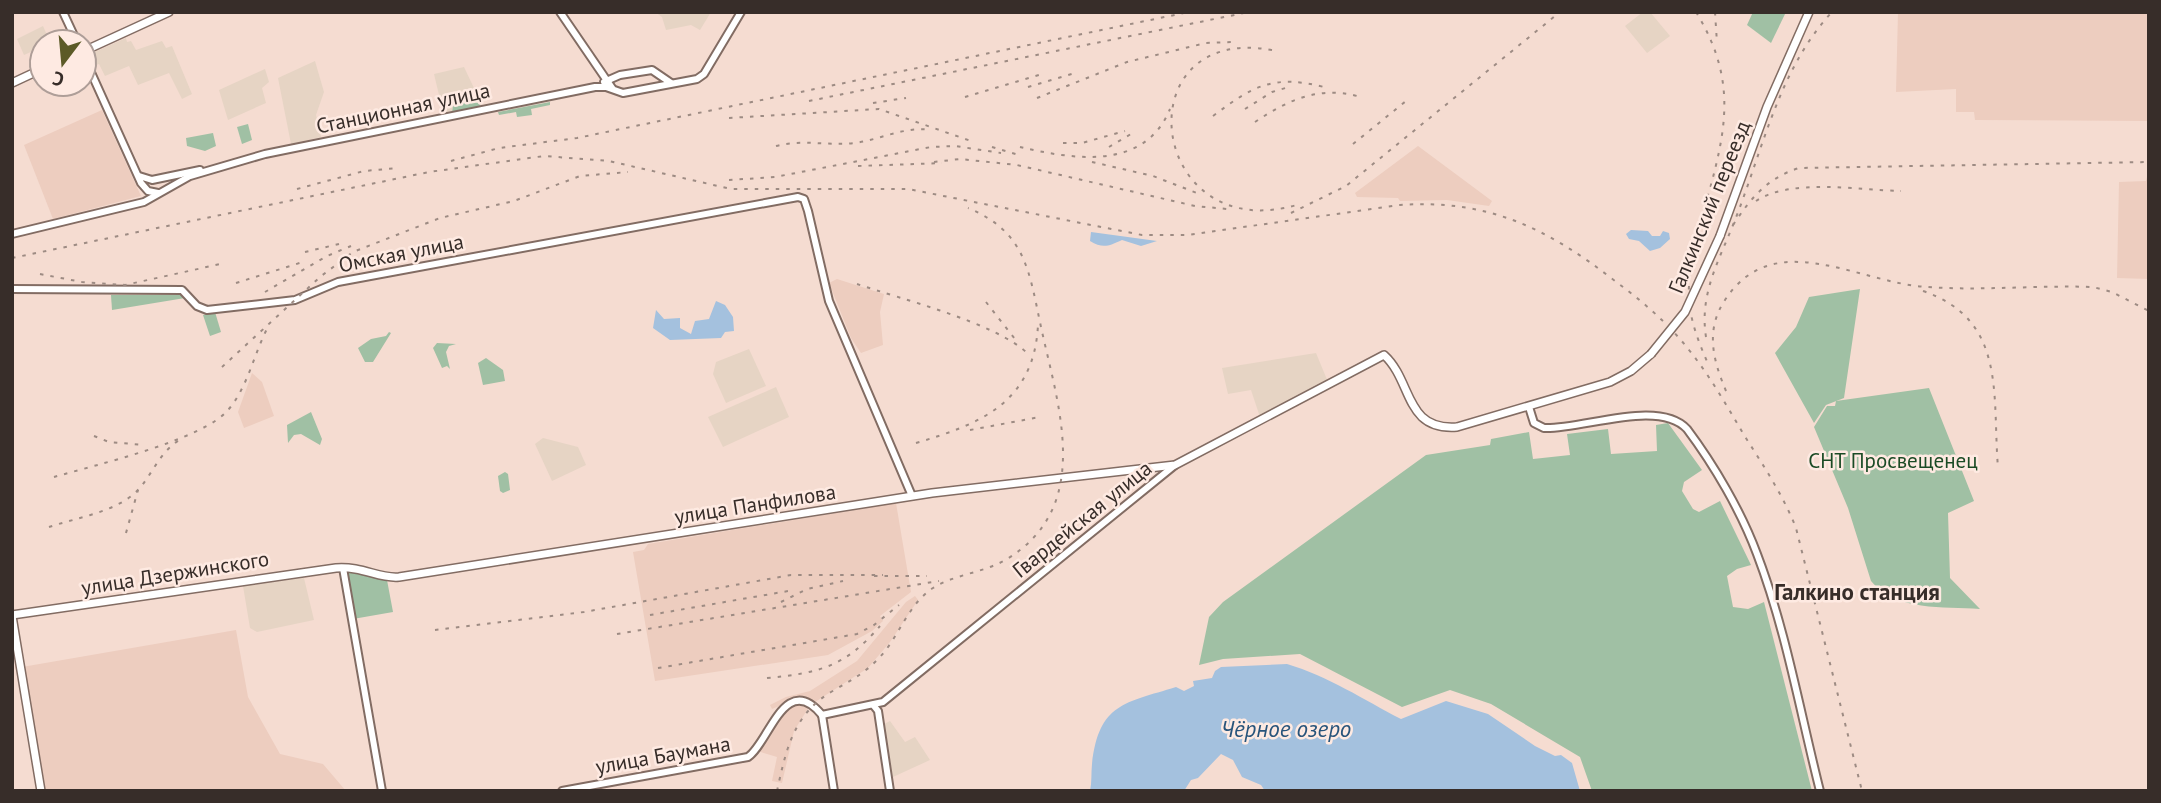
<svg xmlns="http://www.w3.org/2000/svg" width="2161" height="803" font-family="'PT Sans',sans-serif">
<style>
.built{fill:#edcdbf}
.education{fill:#e6d4c4}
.green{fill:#a0c0a4}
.water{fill:#a4c1de}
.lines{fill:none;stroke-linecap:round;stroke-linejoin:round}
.secondary-casing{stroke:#826c63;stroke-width:10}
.primary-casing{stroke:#826c63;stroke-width:10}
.secondary{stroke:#fff;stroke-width:6}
.primary{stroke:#fff;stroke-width:7}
.rail{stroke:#9d8b83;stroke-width:2;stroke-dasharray:3.5 7;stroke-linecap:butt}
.primary-bridge-casing{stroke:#826c63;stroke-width:10;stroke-linecap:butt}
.primary-bridge{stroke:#fff;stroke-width:7}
.labels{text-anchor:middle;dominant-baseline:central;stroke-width:5;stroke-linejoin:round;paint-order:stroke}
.street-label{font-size:21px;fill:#372d29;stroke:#feeae2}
.park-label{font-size:21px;fill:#1b4b25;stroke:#feeae2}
.neighbourhood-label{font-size:23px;font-weight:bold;fill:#372d29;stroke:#feeae2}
.water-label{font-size:23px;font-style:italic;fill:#28547b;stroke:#feeae2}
</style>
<rect width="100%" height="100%" fill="#f5dcd1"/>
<g class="built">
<path d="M1898,12H2149V121L1975,120L1974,112H1956V89L1896,92Z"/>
<path d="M102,110L141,196L53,219L24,145Z"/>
<path d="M1418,146L1492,201L1489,206L1447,200L1400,201L1398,198L1357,197L1355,193Z"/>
<path d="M2149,168V279L2117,278L2119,182L2146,181Z"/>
<path d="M837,279L884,294L880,312L883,345L861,353L851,338L829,283Z"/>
<path d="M252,373L262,382L274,416L244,428L238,412Z"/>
<path d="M896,503L911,592L880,616L883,621L872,631L828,655L655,681L633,552L644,550L648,544Z"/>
<path d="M915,596L918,600L890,642L868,668L815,702L811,704L806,698L794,700L772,709L770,705L786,697L810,691L857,661L906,602Z"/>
<path d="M236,630L248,697L280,754L323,764L346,791H43L22,667Z"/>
<path d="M798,703L809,707L794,731L782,783L772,781L777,757L757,751L786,708Z"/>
</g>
<g class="education">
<path d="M655,12H711L700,30L691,25L666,30L662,17Z"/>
<path d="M1643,12H1650L1670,36L1647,53L1625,26Z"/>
<path d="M43,26L50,42H42V47L24,55L17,39Z"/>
<path d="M126,38L127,42L131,41L136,50L162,41L166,48L172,46L192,94L182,99L169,73L138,85L129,66L105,76L99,64L93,66L88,55Z"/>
<path d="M315,61L324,92L316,115L321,137L291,144L278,78Z"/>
<path d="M464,67L483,107L444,116L434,74Z"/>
<path d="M265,69L269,82L262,88L266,103L228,120L219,90Z"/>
<path d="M749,349L766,386L726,403L713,374L716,362Z"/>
<path d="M1316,353L1328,382L1260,417L1251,390L1228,394L1222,368Z"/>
<path d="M776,387L789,417L723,447L708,417Z"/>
<path d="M543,438L578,447L586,465L552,481L535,444Z"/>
<path d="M304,578L314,620L257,632L250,628L243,586Z"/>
<path d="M890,721L905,742L915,737L930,760L893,777L884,724Z"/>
</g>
<g class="green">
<path d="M1753,12H1786L1771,43L1747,25Z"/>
<path d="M467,97L469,103L478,101L481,107L452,113L454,100Z"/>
<path d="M550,102V105L531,109L532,115L517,117L516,112L499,115L498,112Z"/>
<path d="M248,124L252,140L242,144L237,127Z"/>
<path d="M213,133L216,146L205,151L187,146L186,138Z"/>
<path d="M1860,289L1844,398L1826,405L1814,423L1775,353L1796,327L1809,297Z"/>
<path d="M111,295H183L185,298L112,310Z"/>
<path d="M215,312L221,332L210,336L203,315Z"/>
<path d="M389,332L391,333L373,362H365L358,348L371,339L386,336Z"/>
<path d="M437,343L456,344L449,346L446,352L450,369L447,366L442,368L433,348Z"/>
<path d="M486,358L503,370L505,381L483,385L478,363Z"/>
<path d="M1929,388L1974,501L1948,513L1950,578L1980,609C1943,606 1897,612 1871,581L1848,508L1814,427L1827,406H1835L1836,401Z"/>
<path d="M311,412L322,439L320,445L301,434L294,435L288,443L287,425Z"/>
<path d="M1668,423L1702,470L1684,482L1682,491L1693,509L1699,512L1720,501L1751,565L1737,569L1727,576L1733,607L1748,609L1764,602L1812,791H1592L1580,757L1491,704L1450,690L1402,707L1300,654L1223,659L1199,665L1209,617L1223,602L1426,455L1490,445L1491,439L1529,432L1533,459L1570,455L1567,434L1608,429L1611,454L1657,451L1656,425Z"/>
<path d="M505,472L508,474L510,490L503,493L500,491L498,476Z"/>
<path d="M359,571L387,580L393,612L353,619L347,572Z"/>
</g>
<g class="water">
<path d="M1631,230L1648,231L1652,236H1660L1663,231L1669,233L1670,239L1660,248L1650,251L1639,241L1629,239L1626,234Z"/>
<path d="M1091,232L1157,241L1141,246L1122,240C1109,246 1103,249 1090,241Z"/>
<path d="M716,301L725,305L733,317L734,331L725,332L721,338L670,340L653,328L656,310L664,319L680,318V328L691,334L695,321L709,319Z"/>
<path d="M1287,664C1328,676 1364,700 1401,719L1446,701L1488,714L1535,746L1555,756L1561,755L1572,763L1580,791H1265L1261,785L1242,777L1233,760L1221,754L1198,778L1191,780L1184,791H1090C1092,782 1091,773 1092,764C1099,703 1125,703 1176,687L1184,691L1194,686L1193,681L1212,678L1215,671L1221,667Z"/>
</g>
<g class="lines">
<defs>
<g id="secondary">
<path d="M63,12L77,42"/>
<path d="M560,12L612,88"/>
<path d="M84,57L141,183L148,191L158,193"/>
<path d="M604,82L620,75L652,70L671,83"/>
<path d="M139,176L152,180L200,170"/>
<path d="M12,234L144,202L190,176L265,154L595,87H606L623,93L697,79L704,74L741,12"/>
<path d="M12,289L182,290L197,306L207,310L295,300L338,282L798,197L804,199L808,211L829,301L912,496"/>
<path d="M1529,407L1534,423L1544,428C1581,430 1659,398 1687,429C1714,465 1741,511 1757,554C1786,630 1800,712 1820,791"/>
<path d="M343,568L382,791"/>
<path d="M874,706L878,711L890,791"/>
<path d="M822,715L883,702L1175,465"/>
<path d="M822,715L834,791"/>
<path d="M562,791L748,757C769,743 785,670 822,715"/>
</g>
<g id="primary">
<path d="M84,51L169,12"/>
<path d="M12,83L42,69"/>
<path d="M1720,236L1767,107L1809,12"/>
<path d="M12,615L336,568C363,566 379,579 399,577L932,493L1175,465L1384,355C1413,381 1404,431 1457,427L1610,382L1631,371L1651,354"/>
<path d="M12,616L41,791"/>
</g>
</defs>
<use href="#secondary" class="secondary-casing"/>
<use href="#primary" class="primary-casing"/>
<use href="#secondary" class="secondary"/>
<use href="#primary" class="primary"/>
<g class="rail">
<path d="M1696,12C1744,90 1721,145 1700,226C1694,248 1688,271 1689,294C1689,319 1699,343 1709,366"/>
<path d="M1715,12L1717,43"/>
<path d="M1272,50C1121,23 1148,251 1300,204"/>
<path d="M1028,87L1078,72"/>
<path d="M965,97L1039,75"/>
<path d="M1037,98L1127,62L1206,43L1234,42"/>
<path d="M809,101L1249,12"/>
<path d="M873,103L906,98"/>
<path d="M1245,109L1272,92L1289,87"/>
<path d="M1213,116C1253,86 1273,74 1324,87"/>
<path d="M729,118L879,109L971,141"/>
<path d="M1255,122C1288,100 1318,86 1357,96"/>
<path d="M1063,143H1082L1125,131"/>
<path d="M1353,144L1406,101"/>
<path d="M776,146C802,139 827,146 854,143C880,140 904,126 931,130"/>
<path d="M992,147L1022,156"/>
<path d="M1020,147C1072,159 1144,172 1170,109"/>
<path d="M1109,147L1136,131"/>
<path d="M451,161L499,148L577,138L1189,12"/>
<path d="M934,162L960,159L1017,165L1195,206L1227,209"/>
<path d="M1092,162L1153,176L1202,195"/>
<path d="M858,166L942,163"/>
<path d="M729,180L775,177L931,147L955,146L1001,153"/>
<path d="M297,189L364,171L398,168"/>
<path d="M1756,201C1790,178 1859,190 1901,191"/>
<path d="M1291,213L1346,186L1560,12"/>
<path d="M1733,225C1751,198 1767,178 1799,168L2149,162"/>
<path d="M305,252L339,244"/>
<path d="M12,258L429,172L544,156L609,161L731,189H908L1142,235H1187L1400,205C1488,199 1547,228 1615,281C1642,301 1668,323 1689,350C1710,376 1727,406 1744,435C1763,465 1783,495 1796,528L1862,791"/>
<path d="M40,274L82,282L125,285L225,263"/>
<path d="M236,283L306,261"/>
<path d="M857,284C901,299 996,323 1027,353"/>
<path d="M1923,291C2007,320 1992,394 1998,468"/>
<path d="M265,292L327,256L351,246"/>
<path d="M986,302L1015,339"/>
<path d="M1706,337C1699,293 1720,259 1735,220C1763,149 1779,69 1832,12"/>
<path d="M222,367L320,277L353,252L440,218L514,201L580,176L628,172"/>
<path d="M1726,391C1713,360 1705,330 1725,300C1774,225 1858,283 1927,287C1982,291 2038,285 2093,287L2112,292L2149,311"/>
<path d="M970,430L1040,417"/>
<path d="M94,436L109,442L145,445"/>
<path d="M916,443C980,424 1034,403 1038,325"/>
<path d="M54,477C95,465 203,440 228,410C248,387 254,353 268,327"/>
<path d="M49,527C76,518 115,512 136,492C152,476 158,454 178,441"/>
<path d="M126,533L138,490"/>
<path d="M874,576H927"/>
<path d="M781,602L807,589L843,581"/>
<path d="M650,615L794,590"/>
<path d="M435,630L584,612L791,575H883"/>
<path d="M617,634L939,581"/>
<path d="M658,668L857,634L874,625L899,605"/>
<path d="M767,678C819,673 845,667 880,626"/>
<path d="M777,791C786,750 793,715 831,692C848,682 864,674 878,659C899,638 907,605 933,588C955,574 984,573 1007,559C1094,506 1058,406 1041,327C1029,271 1026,232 968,208"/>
</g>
<defs>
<path id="primary-bridge" d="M1651,354L1685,312L1720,236"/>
</defs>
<use href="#primary-bridge" class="primary-bridge-casing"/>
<use href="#primary-bridge" class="primary-bridge"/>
</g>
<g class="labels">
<g class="street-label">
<text transform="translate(403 108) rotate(-12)">Станционная улица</text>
<text transform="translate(1709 207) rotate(-68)">Галкинский переезд</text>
<text transform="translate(401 253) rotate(-11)">Омская улица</text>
<text transform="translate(755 504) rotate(-9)">улица Панфилова</text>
<text transform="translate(1082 519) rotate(-39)">Гвардейская улица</text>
<text transform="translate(175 573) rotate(-9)">улица Дзержинского</text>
<text transform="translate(663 755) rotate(-10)">улица Баумана</text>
</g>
<g class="park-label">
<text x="1893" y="460">СНТ Просвещенец</text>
</g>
<g class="neighbourhood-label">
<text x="1857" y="591">Галкино станция</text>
</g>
<g class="water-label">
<text x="1286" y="728">Чёрное озеро</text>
</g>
</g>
<rect width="2161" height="803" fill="none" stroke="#372d29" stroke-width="28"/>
<g transform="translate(63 63) rotate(196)"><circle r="33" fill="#feeae2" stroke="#ae9e98" stroke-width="2"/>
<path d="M0-5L12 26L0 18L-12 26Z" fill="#5c5a27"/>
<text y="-10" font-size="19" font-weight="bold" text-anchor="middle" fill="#372d29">С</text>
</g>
</svg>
